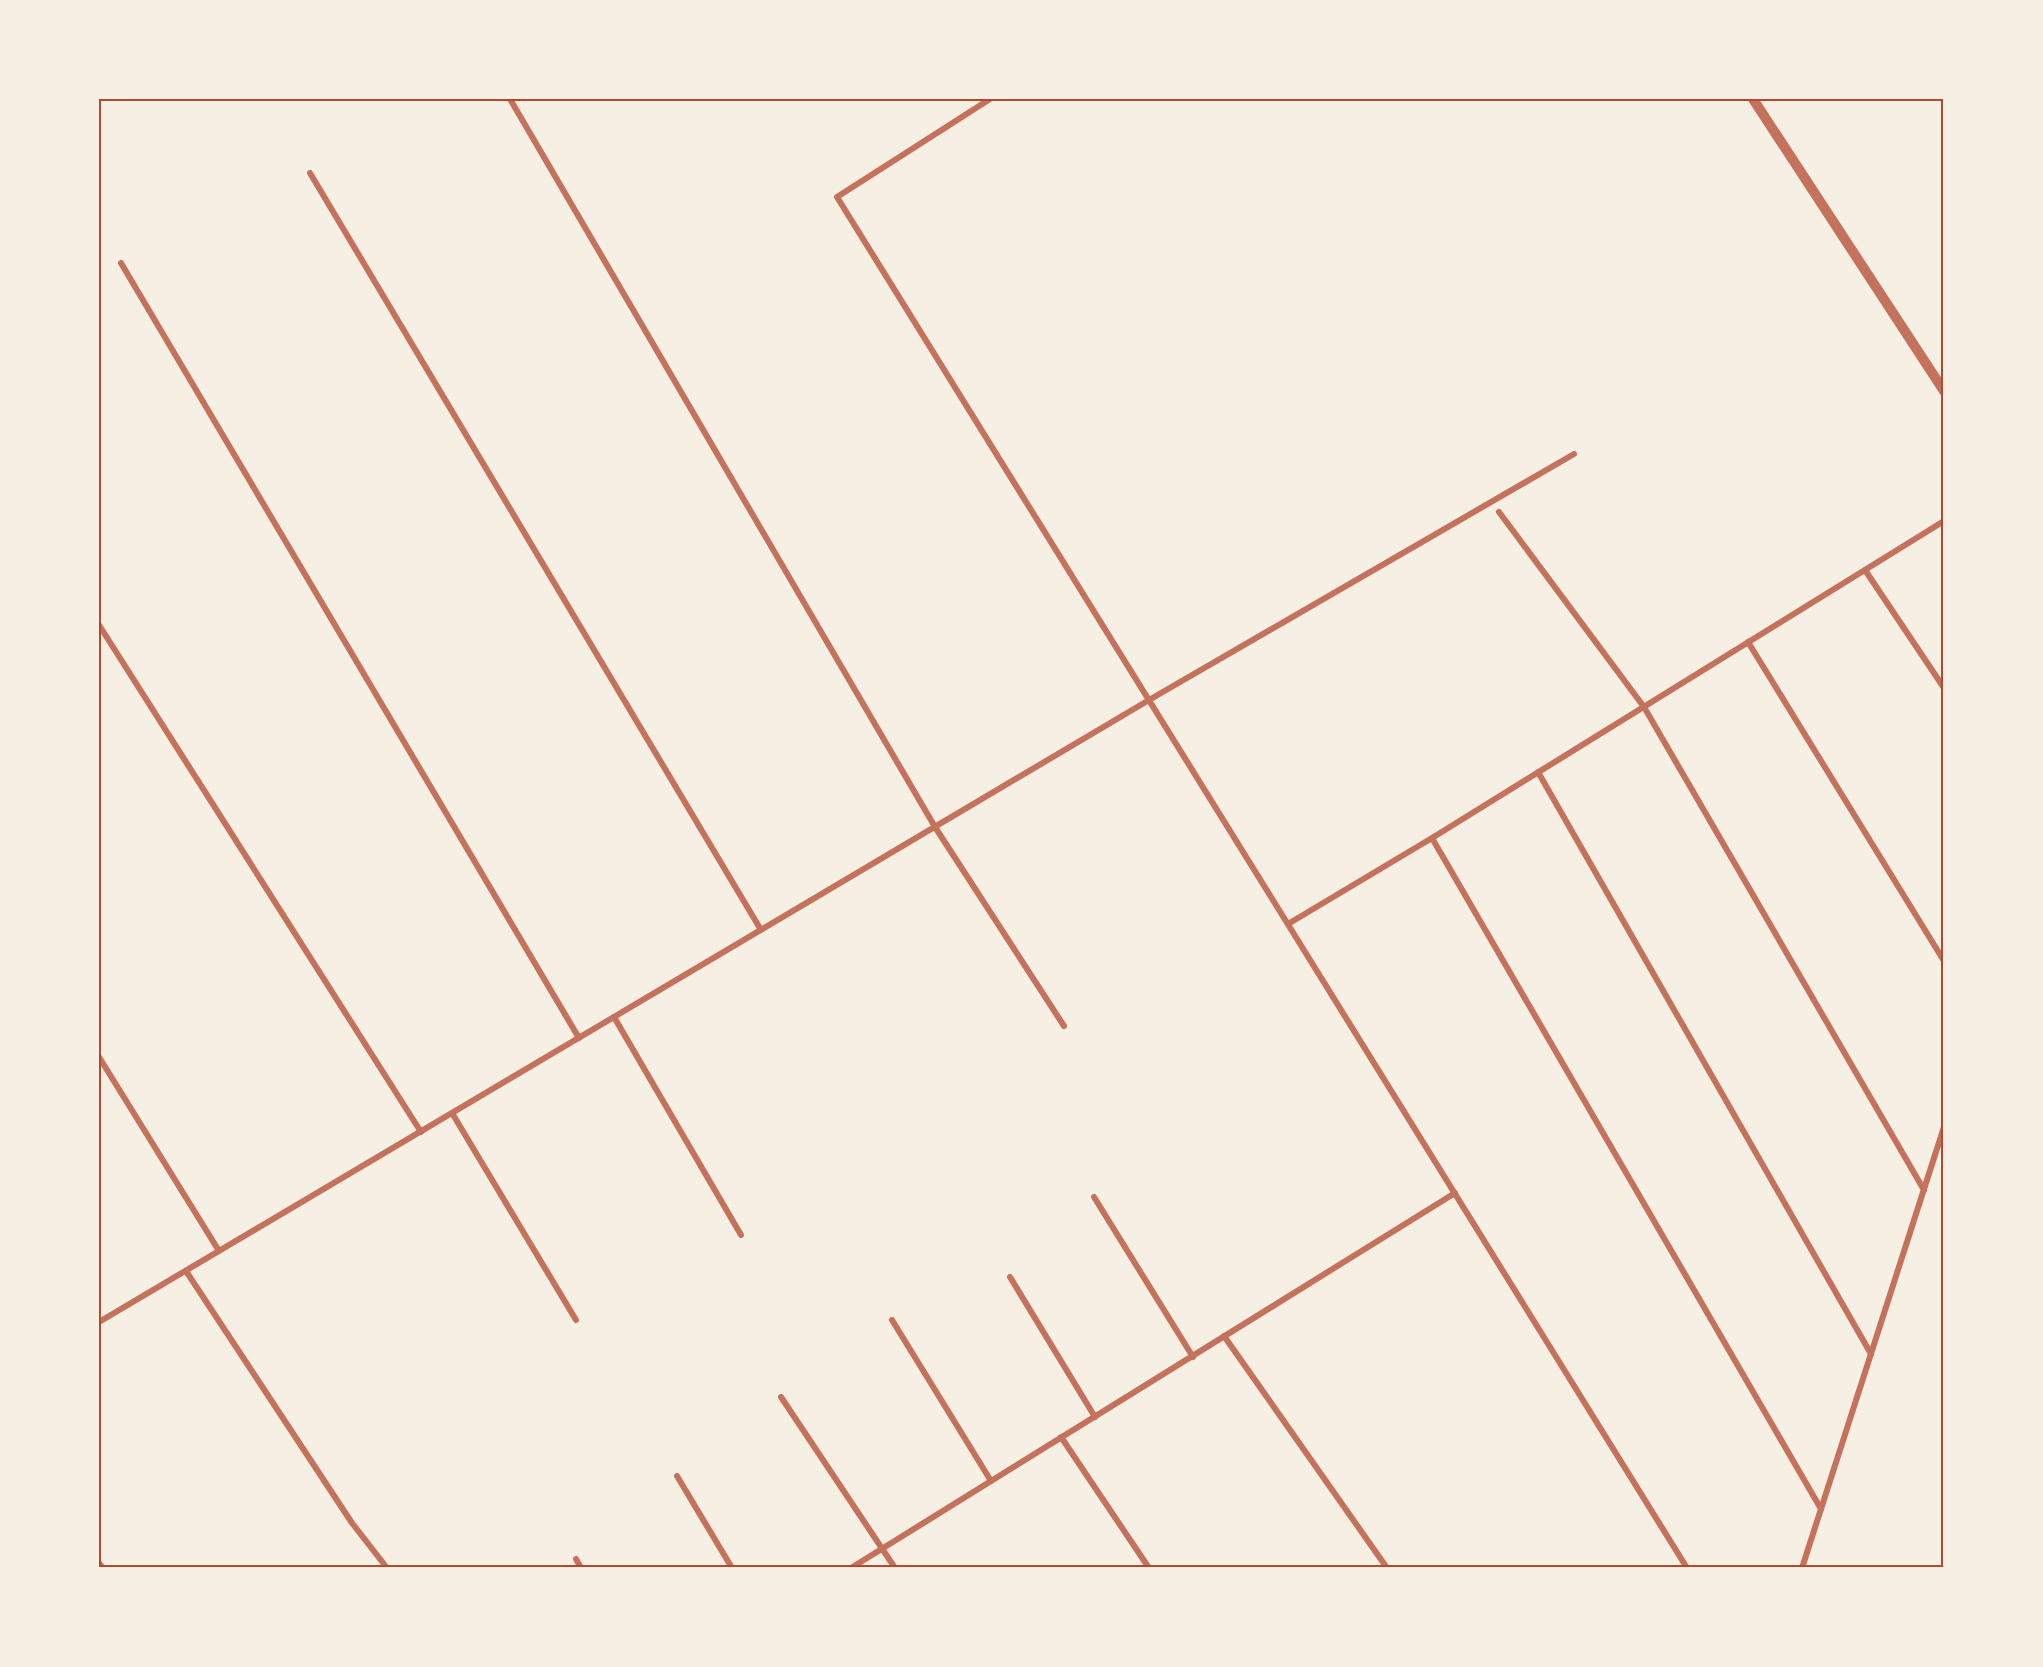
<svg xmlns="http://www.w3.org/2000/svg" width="2043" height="1667" font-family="Helvetica,sans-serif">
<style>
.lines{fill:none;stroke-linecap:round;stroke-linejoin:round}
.minor{stroke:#c5725c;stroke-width:6}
.tertiary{stroke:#c5725c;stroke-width:10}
.neatline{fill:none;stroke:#b5482f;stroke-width:2}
</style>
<rect width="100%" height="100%" fill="#f6efe4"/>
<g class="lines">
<g class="minor">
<path d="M510,99L935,827L1064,1026"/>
<path d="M990,99L837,197L1687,1568"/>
<path d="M310,173L761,930"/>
<path d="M121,263L579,1038"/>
<path d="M1499,512L1644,707L1924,1190"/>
<path d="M1865,570L1944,688"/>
<path d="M99,625L421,1132"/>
<path d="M1748,642L1944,961"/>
<path d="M1538,772L1871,1354"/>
<path d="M1432,838L1821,1509"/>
<path d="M1288,924L1432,838L1944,521"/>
<path d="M614,1017L741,1235"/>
<path d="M99,1057L219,1251"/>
<path d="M452,1113L576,1320"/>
<path d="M1094,1197L1193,1357"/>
<path d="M186,1271L352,1523L387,1568"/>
<path d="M1010,1277L1095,1417"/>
<path d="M892,1320L991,1481"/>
<path d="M99,1322L1149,700L1574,454"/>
<path d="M1224,1336L1387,1568"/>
<path d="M781,1397L895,1568"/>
<path d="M1061,1437L1149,1568"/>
<path d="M677,1476L732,1568"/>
<path d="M576,1559L581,1568"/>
<path d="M99,1563L103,1568"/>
<path d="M851,1568L1455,1193"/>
<path d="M1802,1568L1944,1127"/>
</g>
<path class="tertiary" d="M1753,99L1944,391"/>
</g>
<rect width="2043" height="1667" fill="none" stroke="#f6efe4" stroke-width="201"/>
<rect x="100" y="100" width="1842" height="1466" class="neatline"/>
</svg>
